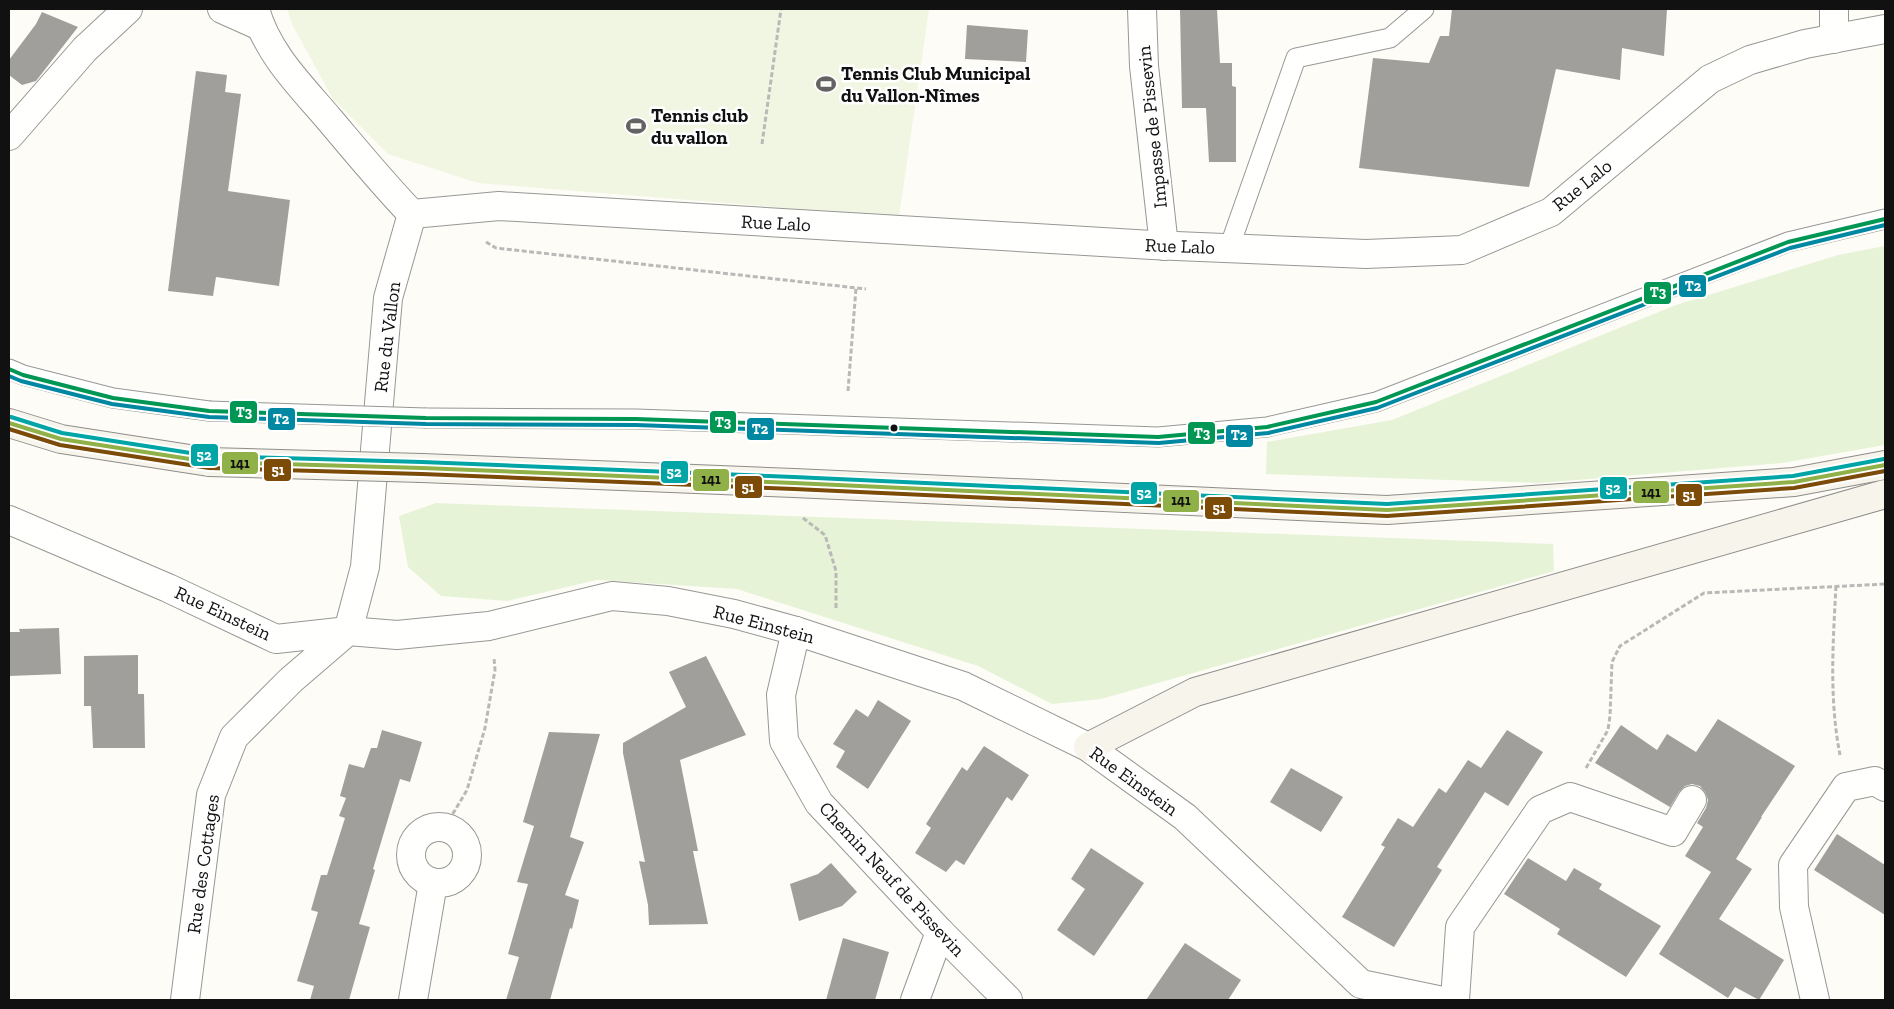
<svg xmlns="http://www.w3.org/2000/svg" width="1894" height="1009" font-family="'Zilla Slab',serif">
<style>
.green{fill:#e7f3d7}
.pitch{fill:#f0f6e1}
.building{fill:#a19f9c}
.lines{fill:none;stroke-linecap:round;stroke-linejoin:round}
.lane-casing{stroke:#979795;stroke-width:21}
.street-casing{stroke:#979795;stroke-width:30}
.secondary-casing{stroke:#8e8d8b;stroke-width:30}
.path{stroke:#b9b9b8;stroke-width:3;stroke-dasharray:5 2.5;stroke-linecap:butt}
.lane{stroke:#fffffe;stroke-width:19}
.street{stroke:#fffffe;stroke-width:28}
.secondary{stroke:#f6f4eb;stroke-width:28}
.lane-bridge-casing{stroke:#979795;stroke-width:21;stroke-linecap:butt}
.secondary-bridge-casing{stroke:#8e8d8b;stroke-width:30;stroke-linecap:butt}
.lane-bridge{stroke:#fffffe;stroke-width:19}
.secondary-bridge{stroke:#f6f4eb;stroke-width:28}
.bus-1-casing{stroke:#fff;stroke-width:8}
.bus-2-casing{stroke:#fff;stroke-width:8}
.bus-3-casing{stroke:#fff;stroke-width:8}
.bus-4-casing{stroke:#fff;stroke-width:8}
.bus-5-casing{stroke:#fff;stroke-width:8}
.bus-1{stroke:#009654;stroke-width:4}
.bus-2{stroke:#0088a3;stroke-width:4}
.bus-3{stroke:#90b147;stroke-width:4}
.bus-4{stroke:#7c4b08;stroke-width:4}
.bus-5{stroke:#01a5a6;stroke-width:4}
.bus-dot{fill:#111;stroke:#fff;stroke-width:2}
.labels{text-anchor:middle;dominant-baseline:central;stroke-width:5;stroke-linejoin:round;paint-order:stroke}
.poi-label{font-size:19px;font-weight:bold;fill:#111;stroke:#fff;text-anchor:start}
.street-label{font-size:19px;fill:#111;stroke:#fff}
.line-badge{stroke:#fff;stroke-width:2}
.badge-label{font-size:14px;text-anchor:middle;font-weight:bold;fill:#fff}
.pale-badge-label{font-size:14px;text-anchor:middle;font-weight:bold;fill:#111}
</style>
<rect width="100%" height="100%" fill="#fdfcf7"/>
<g class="green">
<path d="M1885,246V445L1782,463L1540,483L1266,474L1267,442L1392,420L1676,305L1838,255Z"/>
<path d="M436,503L1553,544L1554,571L1101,699L1052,704L978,666L737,589L597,580L507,601L441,596L408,567L399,516Z"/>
</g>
<path class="pitch" d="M287,9H929L899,217L478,183L388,154L333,99L292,24Z"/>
<g class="building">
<path d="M1180,9H1217L1220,63H1232V86L1236,87V162H1209L1206,108H1182Z"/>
<path d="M1452,9H1667L1664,56L1622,48L1620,80L1556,69L1529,187L1359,168L1373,58L1429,63L1440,36H1449Z"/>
<path d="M42,12L78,27L36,81L22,85L9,75V60L36,24Z"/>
<path d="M967,25L1028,30L1026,62L965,59Z"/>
<path d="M196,71L227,75L225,92L241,94L228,191L290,200L279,286L216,277L213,296L168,291Z"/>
<path d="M59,628L61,674L9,676V632H20L19,629Z"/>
<path d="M138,655V694H144L145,748H93L91,706H84V656Z"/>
<path d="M706,656L746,735L680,760L698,851H693L708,924L649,925L648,905L639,861L645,862L623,753V743L686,707L669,672Z"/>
<path d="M878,700L911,721L868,789L836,767L845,751L833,744L856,709L868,717Z"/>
<path d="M1718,719L1795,766L1761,817H1762L1736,859L1752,869L1719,919L1784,960L1759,1000L1735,987L1728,998L1659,954L1711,872L1685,856L1703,827L1697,823L1706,808L1708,800L1705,792L1700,786L1692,784L1685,786L1679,792L1670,807L1595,763L1621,725L1657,750L1667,734L1696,752Z"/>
<path d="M382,730L422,742L410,782L400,779L373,869L375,870L359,924L370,927L349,1000H310L314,986L297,981L318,912L311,910L321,875H327L345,818L339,816L346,798L340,796L349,764L364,768L371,748H377Z"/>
<path d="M1507,730L1543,752L1508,806L1485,792L1437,867L1442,870L1394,947L1342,917L1385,847L1381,845L1398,818L1413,827L1439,788L1446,793L1468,760L1481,768Z"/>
<path d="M549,732L600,734L570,837L584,842L565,895L579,900L572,929L570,928L550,1000H506L519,957L508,954L528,884L517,882L534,826L523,822Z"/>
<path d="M984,746L1029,775L1012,801L1007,797L964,865L956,860L946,872L915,853L931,828L926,824L962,767L967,771Z"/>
<path d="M1291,768L1343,797L1321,832L1270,802Z"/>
<path d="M1837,834L1885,865V915L1814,870Z"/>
<path d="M1091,848L1144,883L1094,956L1057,930L1085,889L1071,879Z"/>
<path d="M1528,858L1566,881L1574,868L1602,884L1599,889L1661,926L1626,977L1557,934L1560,929L1504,894Z"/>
<path d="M831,863L857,892L842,906L799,921L790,884L818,874Z"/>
<path d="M843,938L889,952L875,1000H826Z"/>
<path d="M1185,943L1241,980L1228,1000H1146Z"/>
</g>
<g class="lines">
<defs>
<g id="lane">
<path d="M1229,248L1296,58L1390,38L1424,9"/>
<path d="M9,369L23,375L113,398L209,411"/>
<path d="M426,418L636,419L1158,437L1267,427L1376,402L1788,242L1885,219"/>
</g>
<g id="street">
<path d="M222,9L260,26"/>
<path d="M255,9C267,53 300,85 329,119C356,151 383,184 412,214"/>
<path d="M1142,9L1144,66L1164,246"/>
<path d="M1834,39V9"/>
<path d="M9,136L85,49L128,9"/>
<path d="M412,214L499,206L1152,245L1366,254L1462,250L1551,212L1710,79L1750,60L1805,44L1885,29"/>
<path d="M9,520L168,588L276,639L348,631L397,635L489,626L612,596L668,601L734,614L796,631L963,686L1088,747L1185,817L1361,984L1438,1000"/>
<path d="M348,631L365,567L388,298L412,214"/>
<path d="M796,631L781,695L784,741L819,803L940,932L1008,1000"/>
<circle cx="439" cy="855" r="28"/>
<path d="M185,1000L211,795L234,737L291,680L348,631"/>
<path d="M413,1000L433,883"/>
<path d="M915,1000L940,932"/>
<path d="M1455,1000L1460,927L1540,810L1570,797L1673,832L1692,800"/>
<path d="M1815,1000L1794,907L1793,865L1846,787L1875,781L1885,787"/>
</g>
<g id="secondary">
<path d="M9,423L61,439L209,462"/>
<path d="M422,468L794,483L1387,510L1794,482L1885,465"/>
<path d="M1088,747L1195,692L1885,494"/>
</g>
</defs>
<use href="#lane" class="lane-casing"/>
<use href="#street" class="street-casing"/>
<use href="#secondary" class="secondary-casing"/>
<g class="path">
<path d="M762,144L781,9"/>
<path d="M486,242L496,248L866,289"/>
<path d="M848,391L856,288"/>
<path d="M803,518L825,535L836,571V609"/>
<path d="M1836,586C1833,642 1829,699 1840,755"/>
<path d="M1586,768L1608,730L1610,716L1612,662L1620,646L1704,593L1885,584"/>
<path d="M445,827L467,790L485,728L495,670L494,658"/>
</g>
<use href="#lane" class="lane"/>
<use href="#street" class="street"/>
<use href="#secondary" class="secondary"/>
<defs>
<path id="lane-bridge" d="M209,411L426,418"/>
<path id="secondary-bridge" d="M209,462L422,468"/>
</defs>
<use href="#lane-bridge" class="lane-bridge-casing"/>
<use href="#secondary-bridge" class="secondary-bridge-casing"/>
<use href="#lane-bridge" class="lane-bridge"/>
<use href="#secondary-bridge" class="secondary-bridge"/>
<defs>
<path id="bus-1" d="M9,369L23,375L113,398L209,411L426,418L636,419L1158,437L1267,427L1376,402L1788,242L1885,219"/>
<path id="bus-2" d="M9,376L21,381L112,404L209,417L426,424L636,425L1159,443L1268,433L1377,408L1790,248L1885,225"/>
<path id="bus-3" d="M9,423L61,439L209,462L422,468L794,483L1387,510L1794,482L1885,465"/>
<path id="bus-4" d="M9,429L60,445L209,468L422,474L794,489L1387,516L1794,488L1885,471"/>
<path id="bus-5" d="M11,417L62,433L210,456L422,462L794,477L1387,504L1793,476L1884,459"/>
</defs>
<use href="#bus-1" class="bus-1-casing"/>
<use href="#bus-2" class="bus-2-casing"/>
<use href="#bus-3" class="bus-3-casing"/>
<use href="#bus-4" class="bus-4-casing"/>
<use href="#bus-5" class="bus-5-casing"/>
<use href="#bus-1" class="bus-1"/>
<use href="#bus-2" class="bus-2"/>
<use href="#bus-3" class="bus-3"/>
<use href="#bus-4" class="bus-4"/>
<use href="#bus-5" class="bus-5"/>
</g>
<defs>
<symbol id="stadium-bare" viewBox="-9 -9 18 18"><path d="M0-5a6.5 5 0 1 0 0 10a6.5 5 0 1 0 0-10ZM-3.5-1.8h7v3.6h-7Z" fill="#646362" stroke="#fff" stroke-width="2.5" paint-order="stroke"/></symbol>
</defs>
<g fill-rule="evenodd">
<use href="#stadium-bare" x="812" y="70" width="28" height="28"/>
<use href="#stadium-bare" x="622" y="112" width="28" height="28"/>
</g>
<circle class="bus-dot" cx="894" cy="428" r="4.5"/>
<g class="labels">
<g class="poi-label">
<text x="841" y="73">Tennis Club Municipal<tspan x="841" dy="22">du Vallon-Nîmes</tspan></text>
<text x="651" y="115">Tennis club<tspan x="651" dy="22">du vallon</tspan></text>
</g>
<g class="street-label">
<text transform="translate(1152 127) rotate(-96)">Impasse de Pissevin</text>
<text transform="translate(1582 185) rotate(-39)">Rue Lalo</text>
<text transform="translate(776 223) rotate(3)">Rue Lalo</text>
<text transform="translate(1180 246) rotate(2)">Rue Lalo</text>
<text transform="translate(387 337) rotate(-83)">Rue du Vallon</text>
<text transform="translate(223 613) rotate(25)">Rue Einstein</text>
<text transform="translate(764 624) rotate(15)">Rue Einstein</text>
<text transform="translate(1134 781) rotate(36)">Rue Einstein</text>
<text transform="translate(203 864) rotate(-82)">Rue des Cottages</text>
<text transform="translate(892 879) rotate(47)">Chemin Neuf de Pissevin</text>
</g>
</g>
<g class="line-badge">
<rect x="1678" y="274" width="29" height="24" rx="5" fill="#0088a3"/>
<rect x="1643" y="281" width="29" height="24" rx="5" fill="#009654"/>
<rect x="229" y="400" width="29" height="24" rx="5" fill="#009654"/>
<rect x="267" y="407" width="29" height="24" rx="5" fill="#0088a3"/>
<rect x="709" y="410" width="28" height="24" rx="5" fill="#009654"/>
<rect x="746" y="417" width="29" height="24" rx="5" fill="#0088a3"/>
<rect x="1187" y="421" width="29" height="24" rx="5" fill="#009654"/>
<rect x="1225" y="424" width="29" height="24" rx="5" fill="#0088a3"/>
<rect x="190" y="443" width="29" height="24" rx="5" fill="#01a5a6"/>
<rect x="221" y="451" width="38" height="24" rx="5" fill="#90b147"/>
<rect x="263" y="458" width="29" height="24" rx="5" fill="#7c4b08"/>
<rect x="660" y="460" width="29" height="24" rx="5" fill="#01a5a6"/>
<rect x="692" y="468" width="38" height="24" rx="5" fill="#90b147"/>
<rect x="734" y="475" width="29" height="24" rx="5" fill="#7c4b08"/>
<rect x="1599" y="476" width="29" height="24" rx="5" fill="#01a5a6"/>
<rect x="1632" y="480" width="38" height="24" rx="5" fill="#90b147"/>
<rect x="1130" y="481" width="28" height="24" rx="5" fill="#01a5a6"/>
<rect x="1675" y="483" width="28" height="24" rx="5" fill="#7c4b08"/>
<rect x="1162" y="489" width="38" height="24" rx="5" fill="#90b147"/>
<rect x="1204" y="496" width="29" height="24" rx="5" fill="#7c4b08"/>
</g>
<g class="badge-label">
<text x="1693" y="291">T2</text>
<text x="1658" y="297">T3</text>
<text x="244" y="417">T3</text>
<text x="281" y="424">T2</text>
<text x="723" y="427">T3</text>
<text x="760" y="434">T2</text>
<text x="1202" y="438">T3</text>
<text x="1239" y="440">T2</text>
<text x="204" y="460">52</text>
<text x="278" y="475">51</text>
<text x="674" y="477">52</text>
<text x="748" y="492">51</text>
<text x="1613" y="493">52</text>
<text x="1144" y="498">52</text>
<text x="1689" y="500">51</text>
<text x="1219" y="513">51</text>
</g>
<g class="pale-badge-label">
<text x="240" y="468">141</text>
<text x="711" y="484">141</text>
<text x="1651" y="497">141</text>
<text x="1181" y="505">141</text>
</g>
<rect width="1894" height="1009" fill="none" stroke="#111111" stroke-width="20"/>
</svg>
